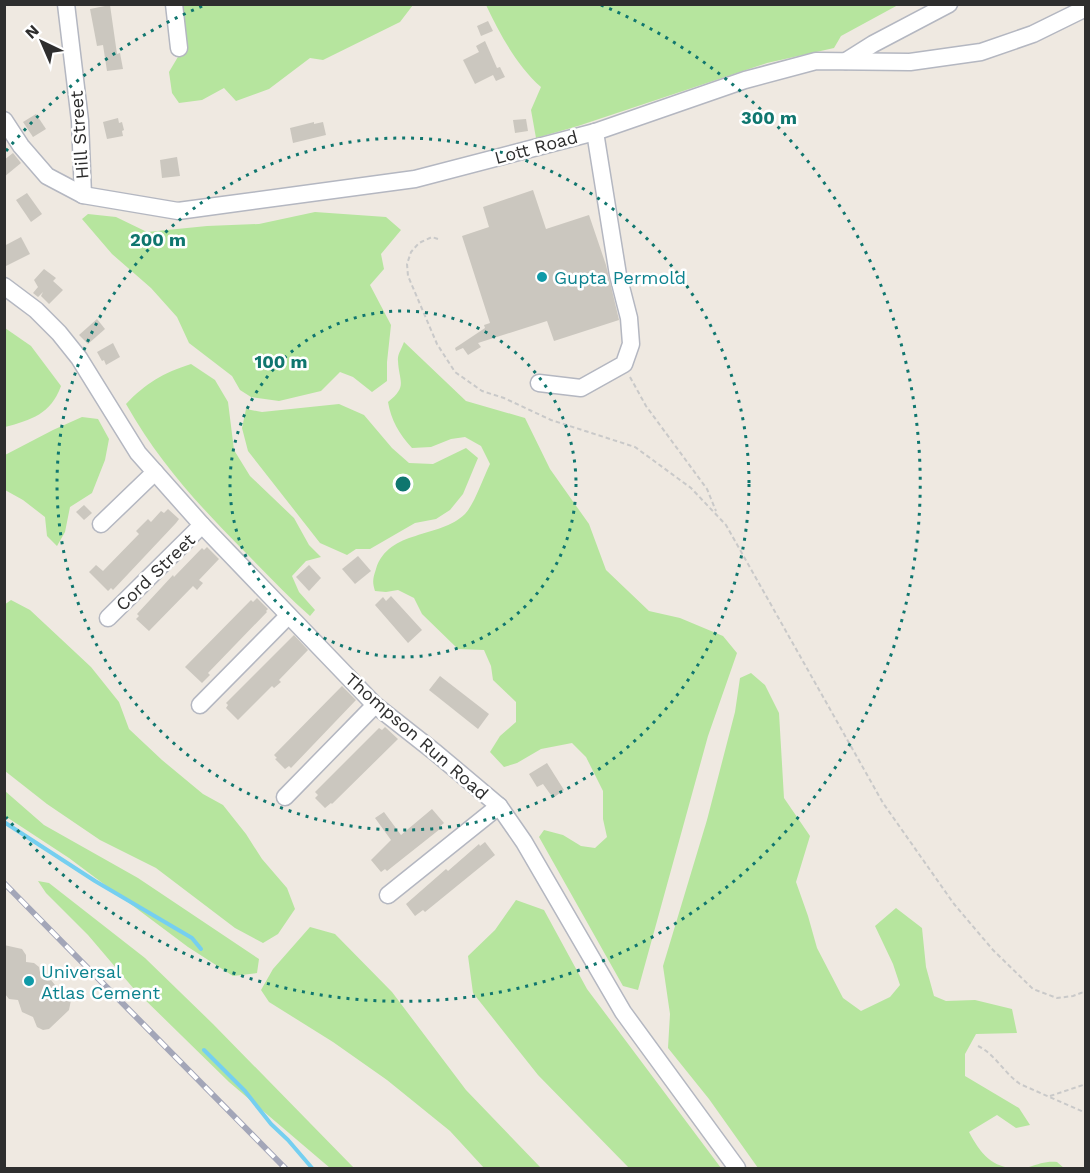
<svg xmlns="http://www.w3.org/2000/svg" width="1090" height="1173" font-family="'Work Sans',sans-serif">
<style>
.green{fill:#b6e59e}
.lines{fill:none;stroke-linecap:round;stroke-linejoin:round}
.stream{stroke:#75cff0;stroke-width:4}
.building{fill:#cbc7bf}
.minor-casing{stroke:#b4b7c1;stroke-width:19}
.path{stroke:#c9c9c9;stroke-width:2;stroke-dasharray:4.5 3;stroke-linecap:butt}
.minor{stroke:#fff;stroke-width:16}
.rail-casing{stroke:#a3a6b8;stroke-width:6}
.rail{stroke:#fff;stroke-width:4;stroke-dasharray:11;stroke-linecap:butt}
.ring{fill:none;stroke:#0f766e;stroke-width:3;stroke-dasharray:3 6}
.culture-dot{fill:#0f9aa8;stroke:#fff;stroke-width:2}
.labels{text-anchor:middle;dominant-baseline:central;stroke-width:5;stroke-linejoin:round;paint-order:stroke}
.street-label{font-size:18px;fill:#2e2e2e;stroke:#fff}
.culture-label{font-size:18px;fill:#0d838f;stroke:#fff;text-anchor:start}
.centre{fill:#0f766e;stroke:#fff;stroke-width:3}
.ring-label{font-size:18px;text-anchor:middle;font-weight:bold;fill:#0f766e;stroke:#fff;stroke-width:5;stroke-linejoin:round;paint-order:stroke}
</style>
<rect width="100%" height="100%" fill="#efe9e1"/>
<g class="green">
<path d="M180,5H413L400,22L323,60L310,58L269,89L236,101L224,88L202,100L179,103L172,93L169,72L182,50Z"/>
<path d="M486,5H898L841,36L834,48L767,63L578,126L536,138L531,110L541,87C516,65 500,34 486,5Z"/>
<path d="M315,212L386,217L401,230L381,254L384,269L370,285L391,325L387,362V381L372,392L353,377L340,372L321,391L279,401L251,397L240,390L232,376L189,343L177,317L151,288L112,254L82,219L88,214L116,217L147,232L207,226L259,224Z"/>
<path d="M5,328L31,346L61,386C51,414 31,420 5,427Z"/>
<path d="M404,342L466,401L525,418L550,469L589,524L606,570L649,611L680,618L723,636L737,653L708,736L638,990L623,986L539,837L544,830L563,835L581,846L595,848L607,837L603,819V791L586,757L572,743L541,749L517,763L504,767L490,752L500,736L516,722V702L493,680L491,666L484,650L458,649L422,614L414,598L398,590L386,592L375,591C372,582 373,578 376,569C389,529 439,539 465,514C474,505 484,476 490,464L481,446L465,437L451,439L431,447L412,448C399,434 391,420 388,402C408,386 399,382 398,361C397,355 402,348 404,342Z"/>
<path d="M191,364L215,380L228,402L234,450L250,476L294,518L309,545L321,557L306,561L292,576L299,592L315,610L310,616C286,595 264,571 241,548C195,501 159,462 126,404C146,383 163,373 191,364Z"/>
<path d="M339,404L364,415L392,448L409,463L433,464L466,448L478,458L463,494L450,510L436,519L415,523L370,549H356L347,555L320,543L248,451L242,428L246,409L262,412Z"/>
<path d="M82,417L98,419L109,439L105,460L92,493L70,507L65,532L57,546L47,536L45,517L23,500L5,490V455L53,430Z"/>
<path d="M11,600L30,610L91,667L119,702L129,729L162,760L203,794L223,805L246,834L262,859L287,888L295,909L278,934L263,943L235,928L156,868L100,840L47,804L5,771L4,605Z"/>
<path d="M751,673L765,685L779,713L784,798L810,836L796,882L808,916L817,948L843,998L861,1011L890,997L900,985L893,964L875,926L896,908L922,928L926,967L934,996L946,1001L975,1000L1012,1009L1017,1033L976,1034L965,1054V1076L1019,1108L1030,1125L1016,1128L997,1115L969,1132C982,1157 997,1173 1029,1167C1039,1164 1046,1161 1057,1162L1064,1168H758L709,1099L668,1048L670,1014L663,966L707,820L735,712L740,678Z"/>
<path d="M5,791L44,825L138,878L259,959L257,973L233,976L188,947L69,858L5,816Z"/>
<path d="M38,881L49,883L145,958L213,1024L354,1168H330L229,1082L134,989L88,935L46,893Z"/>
<path d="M516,900L544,910L587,989L721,1168H629L538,1075L473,993L468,956L495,930Z"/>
<path d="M310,927L335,934L392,992L466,1090L541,1168H484L450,1131L387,1080L333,1042L269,1002L261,990L273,969Z"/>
</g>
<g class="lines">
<g class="stream">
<path d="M4,822L95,881L192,938L201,949"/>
<path d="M204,1050L245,1091L271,1124L288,1140L312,1168"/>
</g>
</g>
<g class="building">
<path d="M110,5L117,54L120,53L123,69L107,71L103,45L97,46L90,9Z"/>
<path d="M488,21L493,31L481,36L477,26Z"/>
<path d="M485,41L497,68L500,67L505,77L496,81L493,75L475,84L463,60L479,52L476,46Z"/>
<path d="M36,114L46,129L33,137L23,122Z"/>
<path d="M118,118L119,123L122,122L124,130L122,131L123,136L107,139L103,122Z"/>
<path d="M526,119L528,131L515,133L513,120Z"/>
<path d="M314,122V124L323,122L326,135L293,143L290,128Z"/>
<path d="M13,153L21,163L4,177V160Z"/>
<path d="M177,157L180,176L162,178L160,160Z"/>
<path d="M533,190L546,229L589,215L606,265L619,320L554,341L547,321L478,343L481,347L468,355L463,348L456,351L455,348L485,328L484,325L490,323L462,236L489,227L483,207Z"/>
<path d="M27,193L42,214L31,222L16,200Z"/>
<path d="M21,237L30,254L4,267V246Z"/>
<path d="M44,269L56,278L53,281L63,290L49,304L41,296L43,292L38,297L33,293L38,287L34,280Z"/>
<path d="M97,319L105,329L88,344L79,335Z"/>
<path d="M113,343L120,357L106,365L104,360L102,361L97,352Z"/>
<path d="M84,505L92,513L84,520L76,512Z"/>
<path d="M168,509L179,519L176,523L113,590L111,588L108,591L89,572L96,565L103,571L139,534L136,531L148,519L151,522L161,511L164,513Z"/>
<path d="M207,547L219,559L199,580L203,583L197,590L193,586L149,631L136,619L139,616L137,614L173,575L174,577L202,548L204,550Z"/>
<path d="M358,556L371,571L355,584L342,569Z"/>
<path d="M309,565L321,578L309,591L296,577Z"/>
<path d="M391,596L422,630L408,643L375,605L383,597L386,601Z"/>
<path d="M257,598L268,609L266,611L267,612L208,673L210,675L202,683L185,667L251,600L253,602Z"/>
<path d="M294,635L308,650L279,680L281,682L274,688L272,686L238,720L226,708L228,705L226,703Z"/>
<path d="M440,676L489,714L478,729L429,690Z"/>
<path d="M342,686L356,700L291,768L289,766L285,769L275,759L277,758L274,755Z"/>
<path d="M385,727L398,739L332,804L331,803L325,808L315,798L318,795L315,792L379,728L382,730Z"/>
<path d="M547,763L564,790L553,798L543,784L537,787L529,774Z"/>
<path d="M432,809L444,823L439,827L440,829L387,871L385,869L381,872L371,860L391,840L375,818L384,812L401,835Z"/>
<path d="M485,842L495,855L425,912L423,910L415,916L406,904L446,869L448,871L479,844L480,846Z"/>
<path d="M4,945L22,949L26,955V962L34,963L39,967L41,978L51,980L55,985L57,993L67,995L71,1000L69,1010L49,1029L43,1030L37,1027L33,1017L22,1012L18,1000L9,999L5,994Z"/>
</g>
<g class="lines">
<defs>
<g id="minor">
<path d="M66,4L80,121L83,195"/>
<path d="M174,4L179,48"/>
<path d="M846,61L873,44L949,4"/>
<path d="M4,120L21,146L47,176L83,195L178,211L415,179L595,132L745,80L816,61L910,62L981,52L1033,34L1086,8"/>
<path d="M4,286L36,310L59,333L79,358L138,453L202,525L375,705L436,753L499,806L524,842L623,1012L737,1168"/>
<path d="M539,383L581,388L624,364L631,344L629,318L618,275L595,132"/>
<path d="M101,524L155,472"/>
<path d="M108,618L202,525"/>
<path d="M200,705L288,616"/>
<path d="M285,797L375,705"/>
<path d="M388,895L499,806"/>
</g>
</defs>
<use href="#minor" class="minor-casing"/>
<g class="path">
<path d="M438,239L432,237L419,243L411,252L407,264L408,276L437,344L455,372L482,391L504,398L551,420L635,447L691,488L726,525L883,803L954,904L993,950L1033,989L1057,998L1073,996L1086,991"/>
<path d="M630,377L646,406L707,489L716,511"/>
<path d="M978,1046C995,1054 1004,1073 1020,1084L1086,1113"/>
<path d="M1050,1096L1086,1084"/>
</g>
<use href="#minor" class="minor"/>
<defs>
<path id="rail" d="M4,883L285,1168"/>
</defs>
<use href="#rail" class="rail-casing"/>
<use href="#rail" class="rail"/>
</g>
<g class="ring">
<circle cx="403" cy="484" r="173"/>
<circle cx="403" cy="484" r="346"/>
<path d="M6 151A518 518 0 0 1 205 5M601 5A518 518 0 1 1 6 817"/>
</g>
<g class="culture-dot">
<circle cx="542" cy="277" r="6"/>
<circle cx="29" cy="981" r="6"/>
</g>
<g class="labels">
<g class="street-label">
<text transform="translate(79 135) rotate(-94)">Hill Street</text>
<text transform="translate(536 147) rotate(-15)">Lott Road</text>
<text transform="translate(155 572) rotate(-44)">Cord Street</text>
<text transform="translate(417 736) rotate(41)">Thompson Run Road</text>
</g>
<g class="culture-label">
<text x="554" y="277">Gupta Permold</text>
<text x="41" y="971">Universal<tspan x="41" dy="21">Atlas Cement</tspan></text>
</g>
</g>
<circle cx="403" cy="484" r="9" class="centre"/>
<g class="ring-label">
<text x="769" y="124">300 m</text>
<text x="158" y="246">200 m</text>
<text x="281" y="368">100 m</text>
</g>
<rect width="1090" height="1173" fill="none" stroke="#2e2e2e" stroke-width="12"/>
<g transform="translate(42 42) rotate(316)" stroke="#ffffff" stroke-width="4.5" paint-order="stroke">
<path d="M0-4.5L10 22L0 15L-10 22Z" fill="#2e2e2e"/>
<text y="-9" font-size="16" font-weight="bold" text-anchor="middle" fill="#2e2e2e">N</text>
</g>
</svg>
